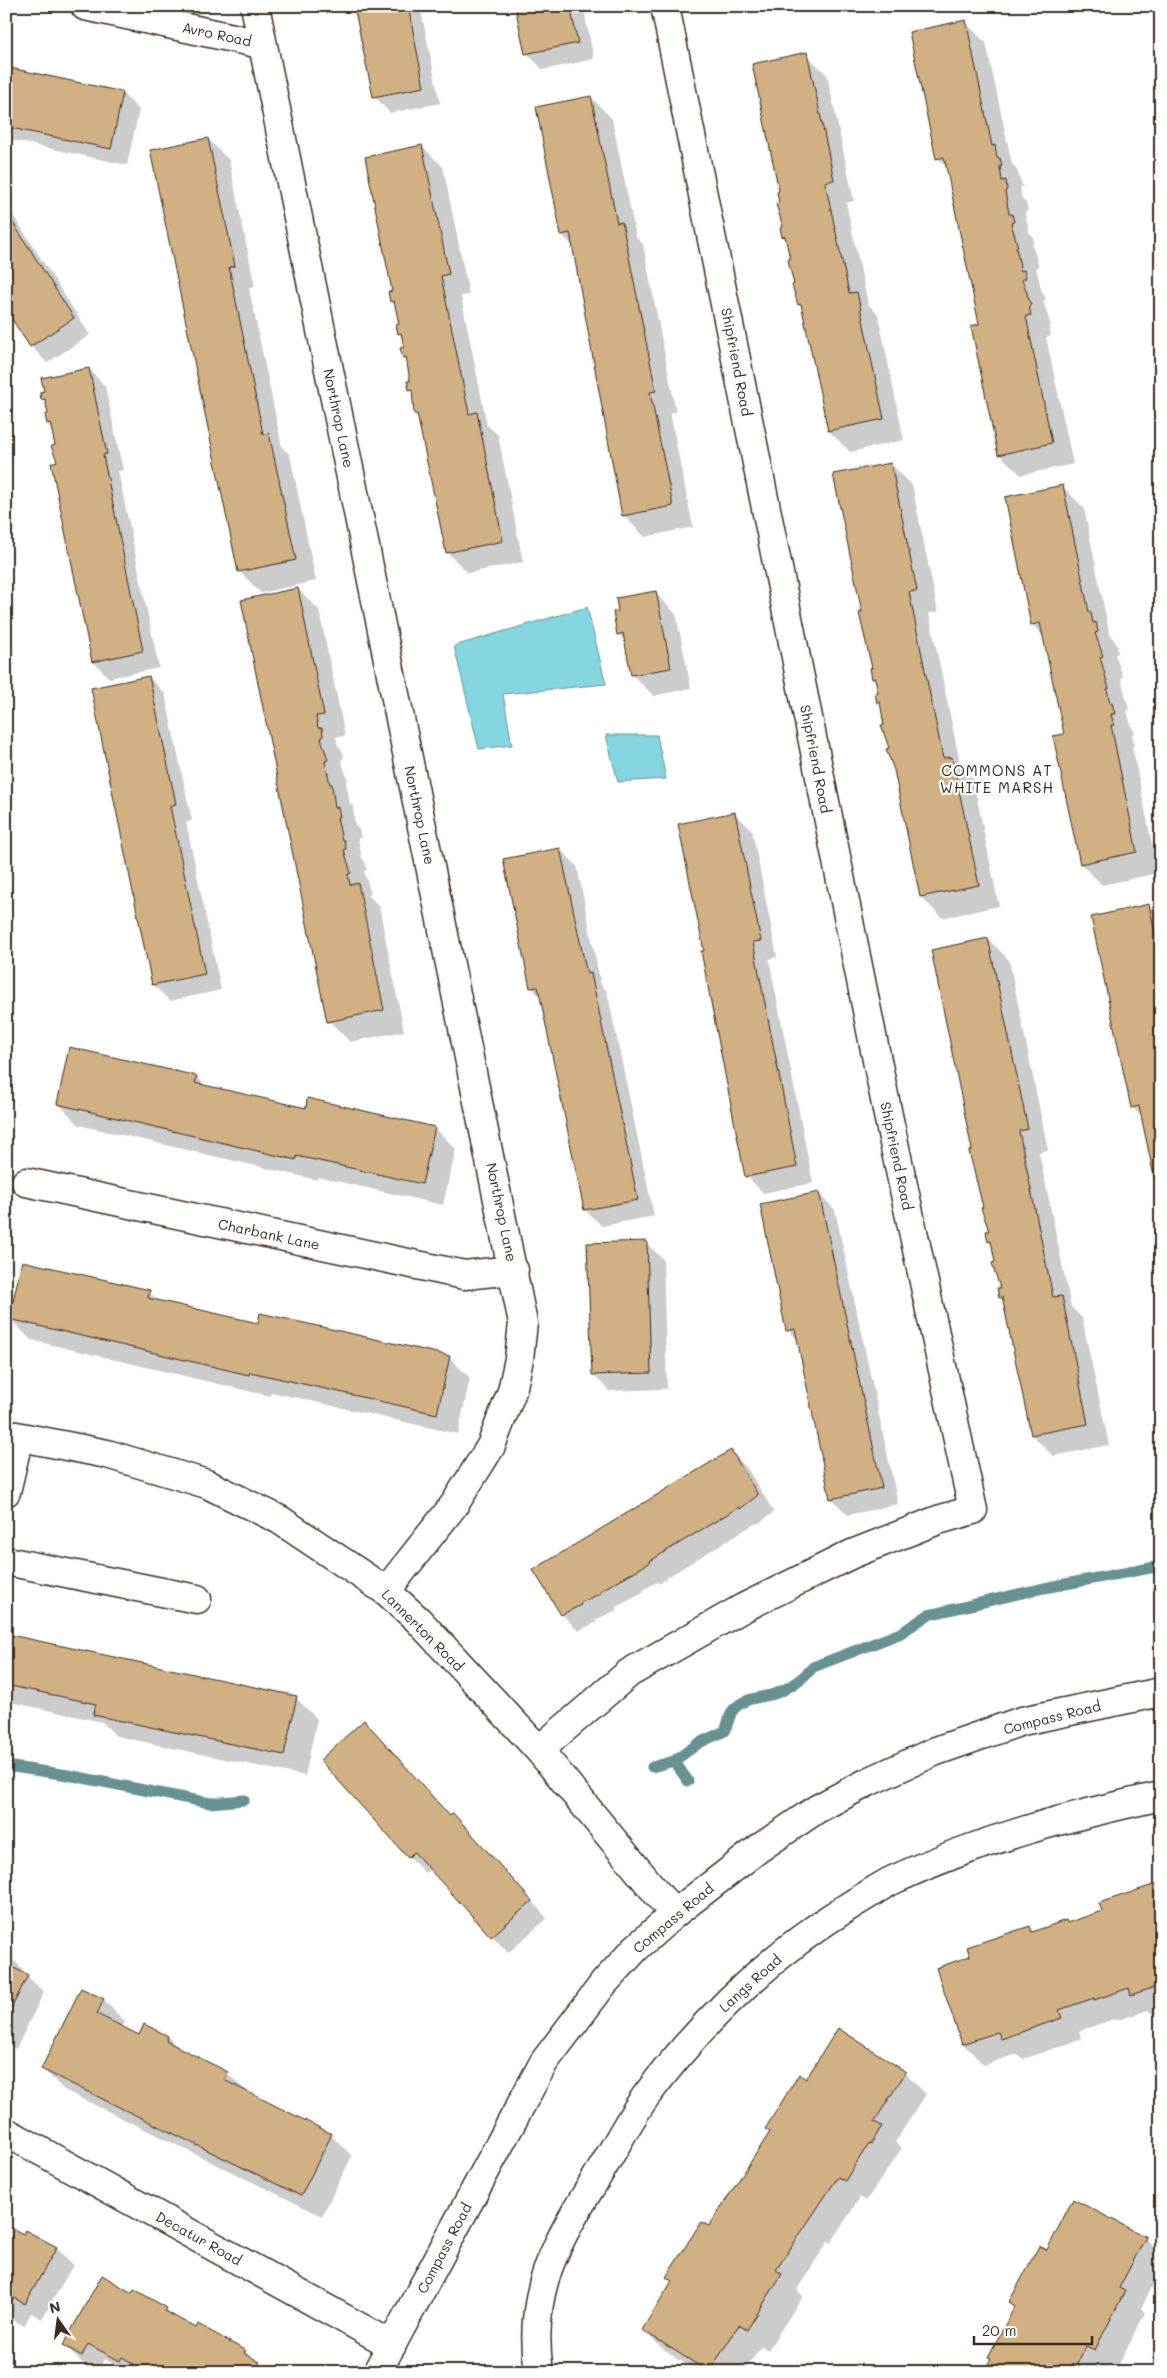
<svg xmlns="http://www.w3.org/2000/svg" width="1167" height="2378" font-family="Mali,sans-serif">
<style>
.water{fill:#85d6e0;stroke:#679192}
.shadow{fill:#0003}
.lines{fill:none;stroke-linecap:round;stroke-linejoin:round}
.stream{stroke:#679192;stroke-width:11}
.building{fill:#d1b184;stroke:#3b2a1e}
.minor-casing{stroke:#3b2a1e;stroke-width:31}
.minor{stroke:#fff;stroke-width:28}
.labels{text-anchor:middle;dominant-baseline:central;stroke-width:4.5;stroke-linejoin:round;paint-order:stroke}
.street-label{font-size:14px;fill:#3b2a1e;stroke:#fff}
.neighbourhood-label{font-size:15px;letter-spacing:1px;fill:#3b2a1e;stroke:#fff}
</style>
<rect width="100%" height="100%" fill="#fff"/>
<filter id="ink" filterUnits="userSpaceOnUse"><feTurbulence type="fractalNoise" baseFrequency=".02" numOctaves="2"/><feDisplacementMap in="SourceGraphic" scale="10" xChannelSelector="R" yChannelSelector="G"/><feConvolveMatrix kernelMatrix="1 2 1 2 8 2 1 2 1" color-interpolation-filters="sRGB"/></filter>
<g filter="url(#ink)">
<g class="water">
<path d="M587,607L606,684L503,694L512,745L479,749L454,646Z"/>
<path d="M606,735H657L666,779L618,782Z"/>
</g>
<g class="shadow">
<path d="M355,6H420L440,103L390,113L374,96Z"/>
<path d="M517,6H583L594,59L543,70L527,53Z"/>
<path d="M965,22L986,43L1012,164L1016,168L1023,187H1020L1022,199L1026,203L1028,211L1025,212L1029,232L1033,236L1034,243L1032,244L1039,267H1036L1041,289L1046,299L1043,300L1051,326L1049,327L1051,336L1046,337L1073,464L1021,475L999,454L981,325L948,168L938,158Z"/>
<path d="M806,54L827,75L854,201L846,203L868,304L878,314L904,440L850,452L829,431L787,240L783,236L785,228L780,192Z"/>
<path d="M6,68L122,93L139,110L127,165L6,139Z"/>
<path d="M591,97L612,119L636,237L643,244L676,412L670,413L693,527L645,537L624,516L573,246L562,235L538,108Z"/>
<path d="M208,139L229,160L255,287L249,288L282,447L290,455L316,581L261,593L240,572Z"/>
<path d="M422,146L443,167L469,295L461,296L487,425L498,435L523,562L468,573L447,552L419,417L415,413L414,393L410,389L411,382L408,361L404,357L405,348L403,337L399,333L400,325L396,306L391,301Z"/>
<path d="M6,208L13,215L90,335L47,363L31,346L6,308Z"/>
<path d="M89,369L105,386L123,470L118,471L159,668L109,678L93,661L56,446L52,427L48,423L50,415L48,405L43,399Z"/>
<path d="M891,464L912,485L938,612L929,613L961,768L973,779L999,906L942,918L921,897L882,705L878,702L877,683L873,679L871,669H874L863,613Z"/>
<path d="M1062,486L1084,508L1109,632L1117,645L1118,653L1115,654L1123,677L1121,678L1129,710H1127L1130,722L1135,734H1132L1134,746H1132L1158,873L1102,885L1081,864L1065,735L1044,637L1033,625L1006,498Z"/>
<path d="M298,589L319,610L345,736L336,737L338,746L342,750L344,758L341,759L348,781L346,782L350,804L353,806L355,826L359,829L361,838H358L362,859L365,862L367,870L364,871L371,894L368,895L379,906L404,1031L350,1042L329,1021Z"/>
<path d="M655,593L676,614L691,688L654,696L632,675L626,642L618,634Z"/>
<path d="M149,677L165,694L192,821L186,822L221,990L170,1001L153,985Z"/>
<path d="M735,814L752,830L777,957L769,959L813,1183L763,1193L747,1176L705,952Z"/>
<path d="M560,849L577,866L601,985L607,991L654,1216L602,1226L585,1210L541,998L531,987Z"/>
<path d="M1149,906L1161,918V1203L1143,1118L1132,1107Z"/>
<path d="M988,939L1009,960L1048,1150L1039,1152L1071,1307L1082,1318L1109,1445L1053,1456L1032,1435L1004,1301L1000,1297L1001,1289L993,1264L997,1263L993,1246L989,1241L990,1233L974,1151Z"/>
<path d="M197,1077L207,1087L307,1109L435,1128L456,1149L443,1205L318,1177L317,1180L79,1125L58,1103Z"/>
<path d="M818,1193L835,1210L898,1504L848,1515L831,1498L799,1341L788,1330Z"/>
<path d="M646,1243L663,1259L667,1389L609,1391L593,1374Z"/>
<path d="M149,1292L160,1302L259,1324L449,1357L470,1378L458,1434L271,1392L270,1396L31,1340L10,1319Z"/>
<path d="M731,1452L747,1468L774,1512L758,1524L756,1523L666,1578V1579L659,1584L657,1582L643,1590L645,1592L616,1607L617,1610L595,1620L597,1622L578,1631L562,1614Z"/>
<path d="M6,1636L296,1698L317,1719L305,1776L116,1736L102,1722L6,1701Z"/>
<path d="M364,1722L451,1817L470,1832L547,1918L508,1953L431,1869L425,1873L409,1857Z"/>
<path d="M1159,1885L1161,1887V2013L1153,2015L1148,2010L1116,2021L1114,2019L1079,2031L1082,2039L1023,2059L1017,2054L984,2065L963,2044L938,1968L972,1956L1029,1927L1035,1933L1104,1912Z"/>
<path d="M6,1953L22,1968L20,1972L27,1976L44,1992L16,2049L6,2044Z"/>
<path d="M82,1990L104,2000L125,2022L122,2028L139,2036L168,2037L180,2050L227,2073L248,2093L331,2135L352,2156L322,2216L64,2090L43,2069Z"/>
<path d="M905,2073L926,2094L895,2142L902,2148L866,2201L860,2197L831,2243L828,2241L797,2290L803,2296L768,2350L761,2346L744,2372H698L664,2350L643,2329L673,2282L668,2277L709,2228L771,2133L766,2128L806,2081Z"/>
<path d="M1074,2201L1145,2238L1161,2254V2270L1141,2308L1145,2313L1116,2370L1108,2366L1105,2372H985L1016,2307L1011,2302L1047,2252Z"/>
<path d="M6,2226L56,2248L73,2265L42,2319L31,2313L24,2326L6,2316Z"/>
<path d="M134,2291L166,2309L176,2318L245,2352L267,2372H127L105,2359L98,2372L81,2362L64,2345Z"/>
</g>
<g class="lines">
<g class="stream">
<path d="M674,1761L688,1781"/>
<path d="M6,1766L68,1775L210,1803L244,1800"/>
<path d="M652,1767L674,1761L699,1743L725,1731C728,1725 729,1714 734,1709C745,1697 761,1698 774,1694C787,1690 805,1677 813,1667L901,1633L928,1615L1044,1588L1161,1566"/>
</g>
</g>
<g class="building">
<path d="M354,6H408L424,87L373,97Z"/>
<path d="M515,6H570L578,43L525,54Z"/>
<path d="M966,20L992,146L995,145L997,158H1000L1002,166H1000L1002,181L1006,180L1007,190L1005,191L1009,214H1012L1014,222L1011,223L1018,247H1016L1021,271L1024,270L1026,278L1022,279L1031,305L1029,306L1031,315L1026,316L1052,443L998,455L971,326L979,324L944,157L936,159L909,32Z"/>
<path d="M807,52L834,180L825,182L849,293L857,292L884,419L828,431L801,304L798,305L792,285L794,284L788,260L790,259L785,236L782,237L780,228L783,227L776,204L779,203L777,192L779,191L752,64Z"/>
<path d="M6,67L123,92L111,149L6,127Z"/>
<path d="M591,96L617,223L622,222L656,391L650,392L673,506L622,516L570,233L561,235L536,107Z"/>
<path d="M208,138L235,266L229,267L263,434L269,433L296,560L238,572L150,150Z"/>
<path d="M422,145L449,274L441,276L469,414L477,412L503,541L446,553L417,414H414L412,389L409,390L407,381H410L406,357L403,358L400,348L404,347L401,333L398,334L396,325L399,324L394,301L390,302L388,292L392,291L365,157Z"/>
<path d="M6,212L74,318L30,347L6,310Z"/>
<path d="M89,368L107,454L103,455L143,651L92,662L51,463L57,461L51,446L55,445L50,423L47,424L45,415L48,414L45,399L41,400L40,392L44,391L41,378Z"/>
<path d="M891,463L917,591L909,592L943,758L952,757L979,885L920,897L894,770L886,749L889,748L881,725H884L880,702L877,703L875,693H878L875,678L872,679L870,668H872L859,613L862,612L833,474Z"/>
<path d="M1063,485L1089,612H1091L1093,623L1096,622L1098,632L1095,633L1103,656L1100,657L1109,689H1107L1110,703H1112L1115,714H1111L1114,725H1111L1137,852L1080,864L1053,736L1064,734L1040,623L1031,625L1005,497Z"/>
<path d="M298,588L324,715L316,716L318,728H322L323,737L321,738L328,760L325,761L330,784H332L335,808L338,807L340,817H337L342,840H344L346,849L344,850L351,873L348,874L350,885L358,883L384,1010L327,1022L241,600Z"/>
<path d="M656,591L671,668L631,675L623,633L617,635L613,612L618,611L616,598Z"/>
<path d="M149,676L176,804L170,806L205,974L152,985L91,688Z"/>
<path d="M735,812L761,941L753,942L797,1167L745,1177L701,951H704L678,824Z"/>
<path d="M560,848L587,974L591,973L638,1200L584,1210L538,987L530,988L503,859Z"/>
<path d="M1149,904L1161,962V1209L1139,1106L1131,1108L1091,917Z"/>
<path d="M988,938L1028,1129L1019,1131L1053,1297L1062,1296L1088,1424L1031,1435L1002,1297L999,1298L997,1288H1000L992,1263L995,1262L991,1241L988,1242L986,1231H989L981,1208L983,1207L969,1151L972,1150L931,950Z"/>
<path d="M69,1047L197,1076L195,1083L306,1108L307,1098L435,1127L422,1184L297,1156L296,1160L57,1104Z"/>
<path d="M819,1192L882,1488L830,1499L795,1329L786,1331L760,1204Z"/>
<path d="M647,1241L651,1373L592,1375L587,1243Z"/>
<path d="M22,1261L150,1290L148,1298L258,1323L260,1313L450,1356L437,1414L250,1372L249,1375L9,1319Z"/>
<path d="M731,1450L758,1495L740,1509L739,1507L650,1561L651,1562L600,1591L601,1593L580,1603L581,1605L561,1615L533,1570Z"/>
<path d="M6,1634L297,1696L284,1755L93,1715L96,1704L6,1685Z"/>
<path d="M364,1720L450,1816L453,1813L532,1901L491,1937L414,1852L408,1858L320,1760Z"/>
<path d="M1159,1883L1161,1985L1131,1995L1129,1988L1094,2000V1998L1059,2010L1062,2018L1001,2039L998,2032L962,2044L936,1968L970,1956L967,1947L1030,1926L1032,1932L1066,1920L1067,1923L1102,1911L1099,1903Z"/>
<path d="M6,1964L28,1975L6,2019Z"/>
<path d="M81,1988L104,1999L97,2014L139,2035L144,2024L168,2036L166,2041L228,2072L224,2080L332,2134L301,2196L41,2069Z"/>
<path d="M838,2028L906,2072L874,2122L882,2126L871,2144L869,2143L845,2181L838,2177L776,2270L782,2274L747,2330L739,2325L709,2372L642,2330L672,2281L666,2277L701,2222L709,2226L770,2132L765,2129L799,2074L806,2079Z"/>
<path d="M1073,2199L1146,2237L1119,2288L1125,2291L1095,2350L1086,2346L1073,2372H984L991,2358L988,2357L1015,2306L1009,2302L1039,2246L1047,2250Z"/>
<path d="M6,2225L23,2234L25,2230L57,2247L25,2304L14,2298L7,2310Z"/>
<path d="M102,2275L132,2293L134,2289L167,2308L165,2311L196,2328L198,2324L246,2351L244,2353L260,2362L254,2372H139L132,2368L134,2364L122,2357L120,2361L88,2344L82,2356L63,2345Z"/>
</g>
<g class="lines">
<defs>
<g id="minor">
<path d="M85,6L261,44"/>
<path d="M255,6L523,1323L519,1359L512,1391L491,1446L454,1505L386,1591"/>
<path d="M26,1182L464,1275L514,1270"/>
<path d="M6,1434L107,1454L207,1484L280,1520L386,1591L418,1620L539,1750L674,1914"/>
<path d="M6,1492L19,1437"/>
<path d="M6,1561L197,1599"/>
<path d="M539,1750L629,1673L743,1608L852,1554L938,1520L973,1510L888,1115L665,6"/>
<path d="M6,2132L392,2345"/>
<path d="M377,2372L544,2062L604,1983L636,1948L674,1914L758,1849L817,1809L868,1782L936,1751L1022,1721L1161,1692"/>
<path d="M539,2372C526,2286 560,2237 603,2167C617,2144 630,2118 646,2096C703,2020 772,1953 854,1903C867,1896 880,1886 893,1880C979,1840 1069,1816 1161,1796"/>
</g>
</defs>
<use href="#minor" class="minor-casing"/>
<use href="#minor" class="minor"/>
</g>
</g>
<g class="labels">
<g class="street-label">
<text transform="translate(217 34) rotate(12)">Avro Road</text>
<text transform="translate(737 362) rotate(79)">Shipfriend Road</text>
<text transform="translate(339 418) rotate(78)">Northrop Lane</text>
<text transform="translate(816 759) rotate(79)">Shipfriend Road</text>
<text transform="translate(420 815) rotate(78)">Northrop Lane</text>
<text transform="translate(897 1156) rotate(78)">Shipfriend Road</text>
<text transform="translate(502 1212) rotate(78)">Northrop Lane</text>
<text transform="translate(269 1234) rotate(12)">Charbank Lane</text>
<text transform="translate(423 1630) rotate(45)">Lannerton Road</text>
<text transform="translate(1052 1717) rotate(-14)">Compass Road</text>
<text transform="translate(673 1918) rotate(-40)">Compass Road</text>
<text transform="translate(750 1983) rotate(-42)">Langs Road</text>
<text transform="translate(199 2238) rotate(29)">Decatur Road</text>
<text transform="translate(444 2248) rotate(-62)">Compass Road</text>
</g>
<g class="neighbourhood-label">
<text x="997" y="770">COMMONS AT<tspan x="997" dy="17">WHITE MARSH</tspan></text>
</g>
</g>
<rect width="1167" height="2378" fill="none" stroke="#fff" stroke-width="25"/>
<rect x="12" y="12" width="1142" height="2353" fill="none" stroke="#3b2a1e" stroke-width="2" filter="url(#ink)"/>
<g transform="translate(58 2320) rotate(346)" stroke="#ffffff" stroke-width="4" paint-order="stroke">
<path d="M0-4L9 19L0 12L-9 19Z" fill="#3b2a1e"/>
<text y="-8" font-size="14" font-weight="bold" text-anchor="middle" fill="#3b2a1e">N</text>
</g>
<path d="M974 2336v8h118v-8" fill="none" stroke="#3b2a1e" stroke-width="2.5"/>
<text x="982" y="2336" font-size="15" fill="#3b2a1e" stroke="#ffffff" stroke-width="4" paint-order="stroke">20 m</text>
</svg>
